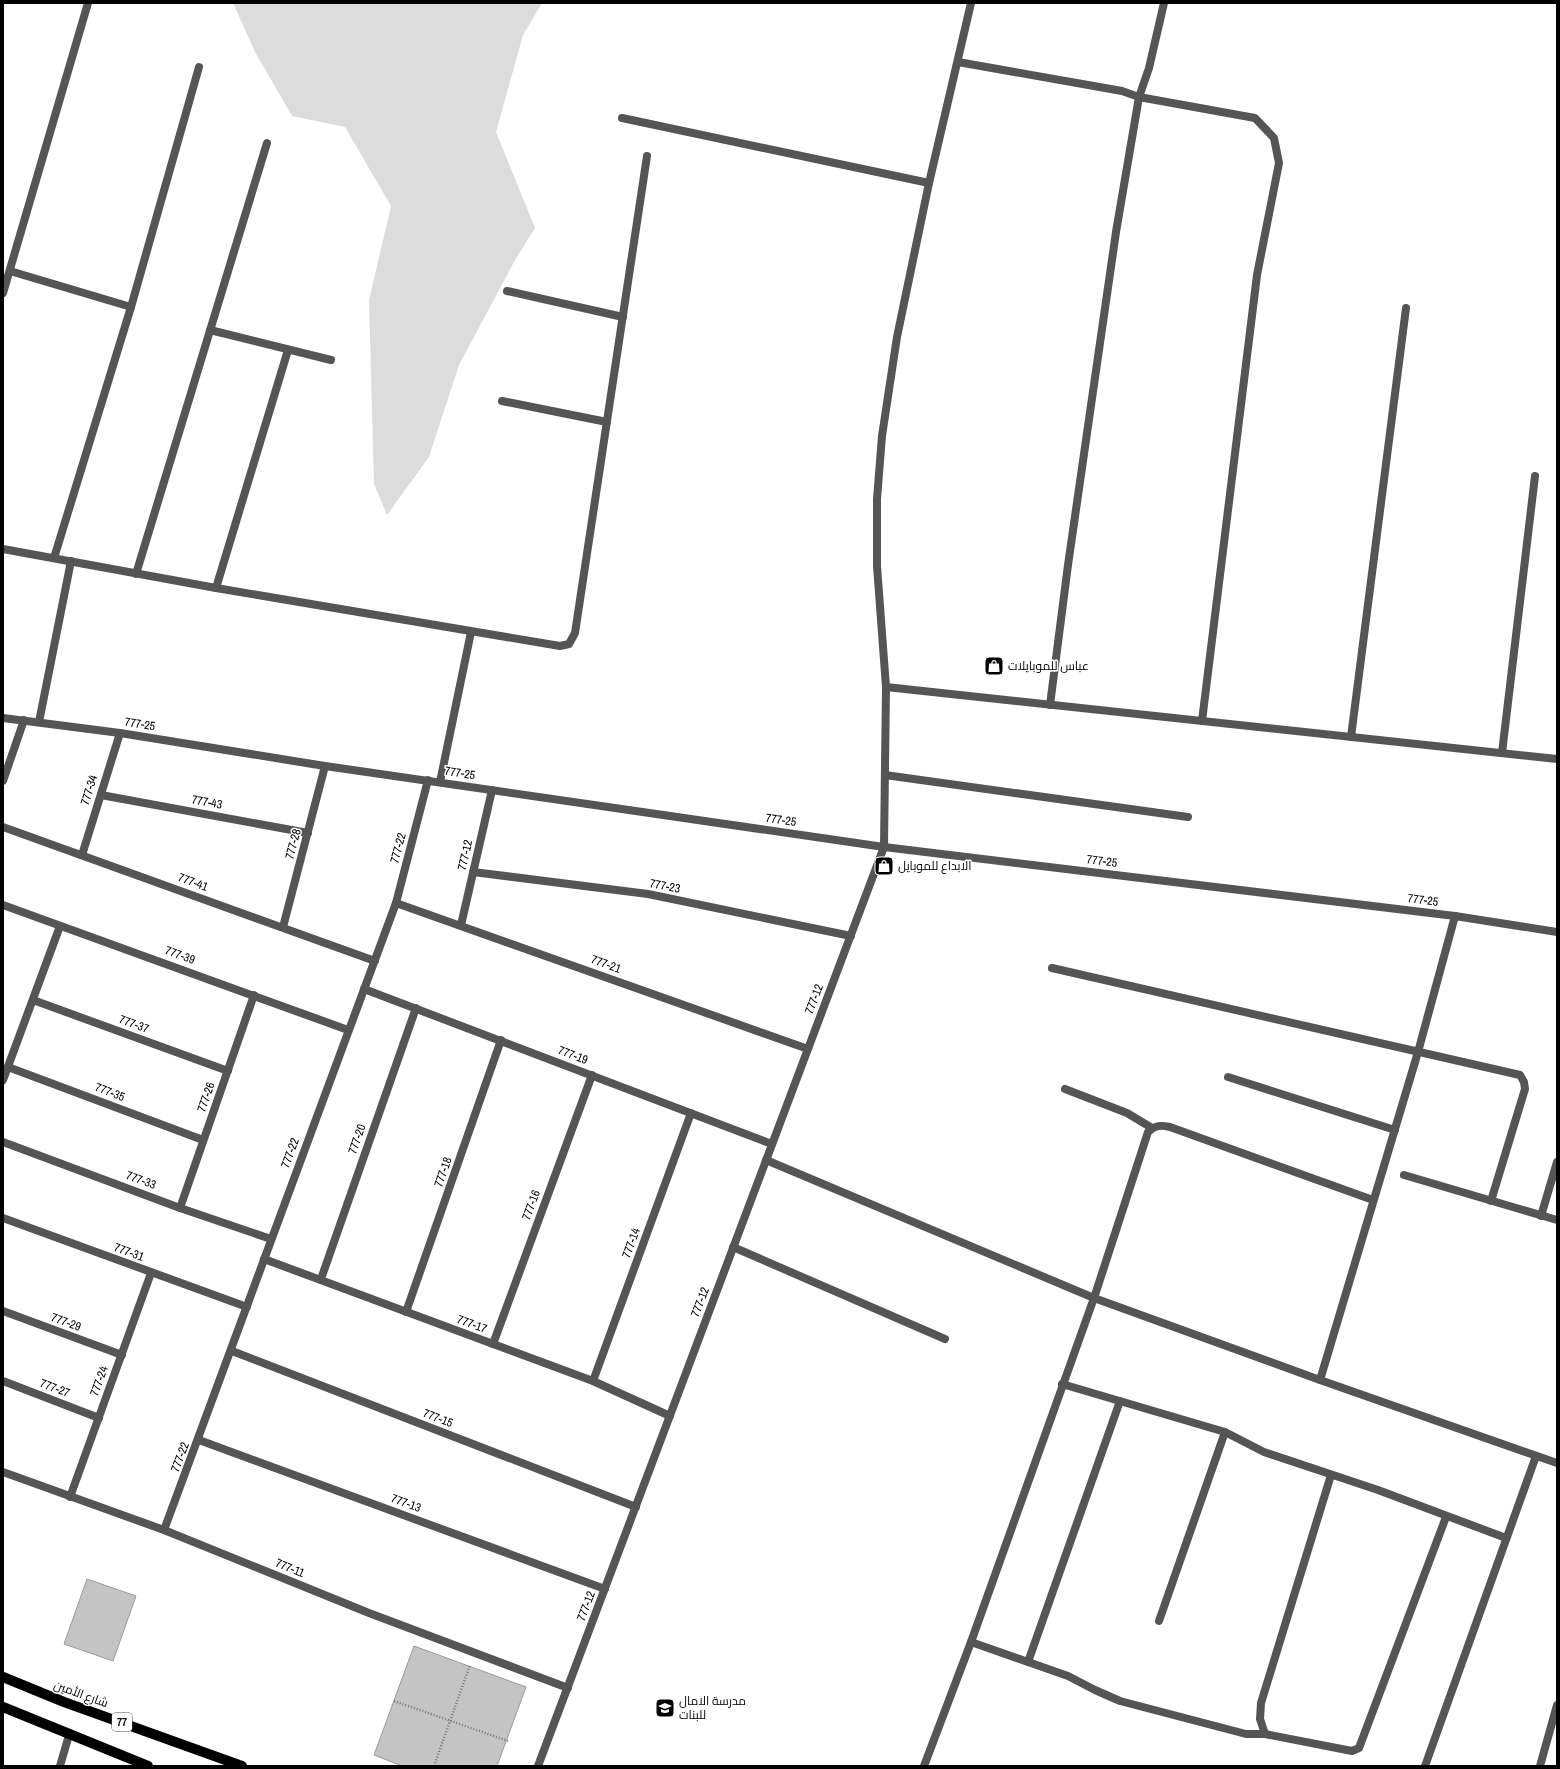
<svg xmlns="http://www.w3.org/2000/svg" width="1560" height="1769" font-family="'Archivo Narrow',Cairo,sans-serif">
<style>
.green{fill:#dcdcdc}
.building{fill:#c4c4c4;stroke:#999}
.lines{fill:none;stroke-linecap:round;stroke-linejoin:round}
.path{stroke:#777;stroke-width:2.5;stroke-dasharray:1 2;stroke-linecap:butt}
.service{stroke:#555;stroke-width:8}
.minor{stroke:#555;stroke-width:8}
.tertiary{stroke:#555;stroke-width:8}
.primary{stroke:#000;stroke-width:10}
.labels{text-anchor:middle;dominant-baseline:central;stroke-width:3;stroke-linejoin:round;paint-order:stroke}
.shield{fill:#fff;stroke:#4c4c4c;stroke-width:1}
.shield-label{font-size:11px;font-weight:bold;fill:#000}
.poi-label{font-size:12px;fill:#000;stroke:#fff;text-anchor:start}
.street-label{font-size:12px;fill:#000;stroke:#fff}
</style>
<rect width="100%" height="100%" fill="#fff"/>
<path class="green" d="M233,3H542L523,35L496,132L535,228L515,260L459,365L429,457L387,515L374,484L369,300L391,206L345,127L292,116L255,52Z"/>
<g class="building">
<path d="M87,1579L136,1596L113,1661L64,1644Z"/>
<path d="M414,1646L526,1687L497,1766H402L374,1755Z"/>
</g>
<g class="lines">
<g class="path">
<path d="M394,1701L508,1741"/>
<path d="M434,1766L470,1665"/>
</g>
<path class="service" d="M1028,1662L1120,1401"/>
<g class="minor">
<path d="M1164,3L1149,68L1139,97L1255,118L1274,138L1279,163L1257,275L1202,721"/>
<path d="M958,62L1122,91L1139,97L1116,232L1068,565L1050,705"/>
<path d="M622,118L929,183"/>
<path d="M10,271L131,307"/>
<path d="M507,291L623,317"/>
<path d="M3,293L88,3"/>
<path d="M210,330L331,360"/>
<path d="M502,401L607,422"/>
<path d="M3,549L216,588L560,646L569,644L575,633L647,156"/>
<path d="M54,558L131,307L199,67"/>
<path d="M136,574L267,143"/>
<path d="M216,588L288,350"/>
<path d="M886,687L1557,759"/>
<path d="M3,718L120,733L325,766L884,847L1455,916L1557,932"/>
<path d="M39,722L71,561"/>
<path d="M1351,737L1406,308"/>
<path d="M1502,753L1535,476"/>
<path d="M885,775L1188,817"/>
<path d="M3,781L24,720"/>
<path d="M440,782L471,632"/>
<path d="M101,795L308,833"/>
<path d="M3,827L375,961"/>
<path d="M82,855L120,733"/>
<path d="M473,872L648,894L851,936"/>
<path d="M396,903L808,1049"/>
<path d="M3,905L348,1030"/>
<path d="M461,925L492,790"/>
<path d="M283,927L325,766"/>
<path d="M1052,968L1520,1075L1524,1082L1525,1089L1491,1201"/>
<path d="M364,989L772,1144"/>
<path d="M33,1000L228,1071"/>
<path d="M8,1067L203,1140"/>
<path d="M1228,1077L1395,1130"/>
<path d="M3,1080L60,926"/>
<path d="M1065,1089L1127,1113L1152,1128"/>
<path d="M3,1142L180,1208L271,1239"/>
<path d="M766,1160L1094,1298L1320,1380L1557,1463"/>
<path d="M1404,1175L1557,1220"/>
<path d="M180,1208L254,995"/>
<path d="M1541,1216L1557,1162"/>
<path d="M3,1218L247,1307"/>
<path d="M733,1247L945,1339"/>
<path d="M264,1259L593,1381L670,1416"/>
<path d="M321,1279L416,1008"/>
<path d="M3,1311L122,1355"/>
<path d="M406,1312L501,1040"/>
<path d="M493,1344L592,1075"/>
<path d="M232,1351L636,1507"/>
<path d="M1320,1380L1418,1052L1455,916"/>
<path d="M3,1381L99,1418"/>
<path d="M593,1381L691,1113"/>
<path d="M1062,1384L1225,1432L1264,1452L1378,1490L1506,1538"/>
<path d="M199,1440L605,1589"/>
<path d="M3,1472L164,1530L369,1613L568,1688"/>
<path d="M70,1497L151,1273"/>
<path d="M164,1530L396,903L428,780"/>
<path d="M1159,1621L1225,1432"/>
<path d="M971,1642L1068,1676L1095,1690L1120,1701L1246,1734H1265L1352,1751L1359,1748L1446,1517"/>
<path d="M1265,1734L1260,1719L1261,1703L1331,1475"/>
<path d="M60,1766L69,1735"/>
<path d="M924,1766L971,1642L1094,1298L1148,1132C1155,1125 1161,1125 1170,1127L1373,1200"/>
<path d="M1425,1766L1536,1456"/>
<path d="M1540,1766L1557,1705"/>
</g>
<path class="tertiary" d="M538,1766L884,847L886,687L877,566V499L882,436L897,337L929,183L971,3"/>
<g class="primary">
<path d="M3,1677L64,1702L242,1766"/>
<path d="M3,1707L148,1766"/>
</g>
</g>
<defs>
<symbol id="shop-square" viewBox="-11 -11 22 22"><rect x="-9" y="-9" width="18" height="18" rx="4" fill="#000" stroke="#fff"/><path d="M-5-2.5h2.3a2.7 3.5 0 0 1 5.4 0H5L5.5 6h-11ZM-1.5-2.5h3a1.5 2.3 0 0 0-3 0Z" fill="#fff"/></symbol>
<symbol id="school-square" viewBox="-11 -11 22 22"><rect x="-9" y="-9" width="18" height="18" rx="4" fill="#000" stroke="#fff"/><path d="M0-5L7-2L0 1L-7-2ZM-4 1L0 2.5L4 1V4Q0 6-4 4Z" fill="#fff"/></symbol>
</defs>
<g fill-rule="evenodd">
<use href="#shop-square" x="983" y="655" width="22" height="22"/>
<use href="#shop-square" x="873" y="855" width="22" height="22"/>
<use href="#school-square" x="654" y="1697" width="22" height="22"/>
</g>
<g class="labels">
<rect class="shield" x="112" y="1713" width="20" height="18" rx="3"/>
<g class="shield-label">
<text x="122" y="1722">77</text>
</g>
<g class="poi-label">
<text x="1008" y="666">عباس للموبايلات</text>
<text x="898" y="866">الابداع للموبايل</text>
<text x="679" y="1701">مدرسة الامال<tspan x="679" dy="14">للبنات</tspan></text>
</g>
<g class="street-label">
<text transform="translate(140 724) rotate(9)">777-25</text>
<text transform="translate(460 773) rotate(9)">777-25</text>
<text transform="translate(89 790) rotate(-73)">777-34</text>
<text transform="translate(207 802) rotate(10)">777-43</text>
<text transform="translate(781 820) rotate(8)">777-25</text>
<text transform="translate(293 844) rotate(-75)">777-28</text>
<text transform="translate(398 848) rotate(-75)">777-22</text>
<text transform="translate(465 855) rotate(-77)">777-12</text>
<text transform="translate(1102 861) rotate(7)">777-25</text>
<text transform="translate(193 882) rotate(20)">777-41</text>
<text transform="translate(665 886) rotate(11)">777-23</text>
<text transform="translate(1423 900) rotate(7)">777-25</text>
<text transform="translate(180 955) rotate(20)">777-39</text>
<text transform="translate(606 964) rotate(20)">777-21</text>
<text transform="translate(814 999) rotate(-69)">777-12</text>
<text transform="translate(134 1024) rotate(20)">777-37</text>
<text transform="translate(573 1055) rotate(21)">777-19</text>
<text transform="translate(110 1092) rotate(21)">777-35</text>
<text transform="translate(206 1097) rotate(-71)">777-26</text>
<text transform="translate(357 1139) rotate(-71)">777-20</text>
<text transform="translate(290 1153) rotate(-70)">777-22</text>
<text transform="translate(443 1172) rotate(-71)">777-18</text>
<text transform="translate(141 1180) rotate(20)">777-33</text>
<text transform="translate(531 1205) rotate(-70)">777-16</text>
<text transform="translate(631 1243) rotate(-70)">777-14</text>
<text transform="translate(129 1252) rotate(20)">777-31</text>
<text transform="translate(700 1302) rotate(-69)">777-12</text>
<text transform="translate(66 1322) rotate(20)">777-29</text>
<text transform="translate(472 1324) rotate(20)">777-17</text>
<text transform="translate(99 1381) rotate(-70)">777-24</text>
<text transform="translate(55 1388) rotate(21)">777-27</text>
<text transform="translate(438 1418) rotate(21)">777-15</text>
<text transform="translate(180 1457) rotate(-69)">777-22</text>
<text transform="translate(406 1503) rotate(20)">777-13</text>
<text transform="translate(290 1568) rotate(22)">777-11</text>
<text transform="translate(586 1606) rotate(-69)">777-12</text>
<text transform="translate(81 1694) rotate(20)">شارع الأمين</text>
</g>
</g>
<rect width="1560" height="1769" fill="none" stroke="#000000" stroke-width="8"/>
</svg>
